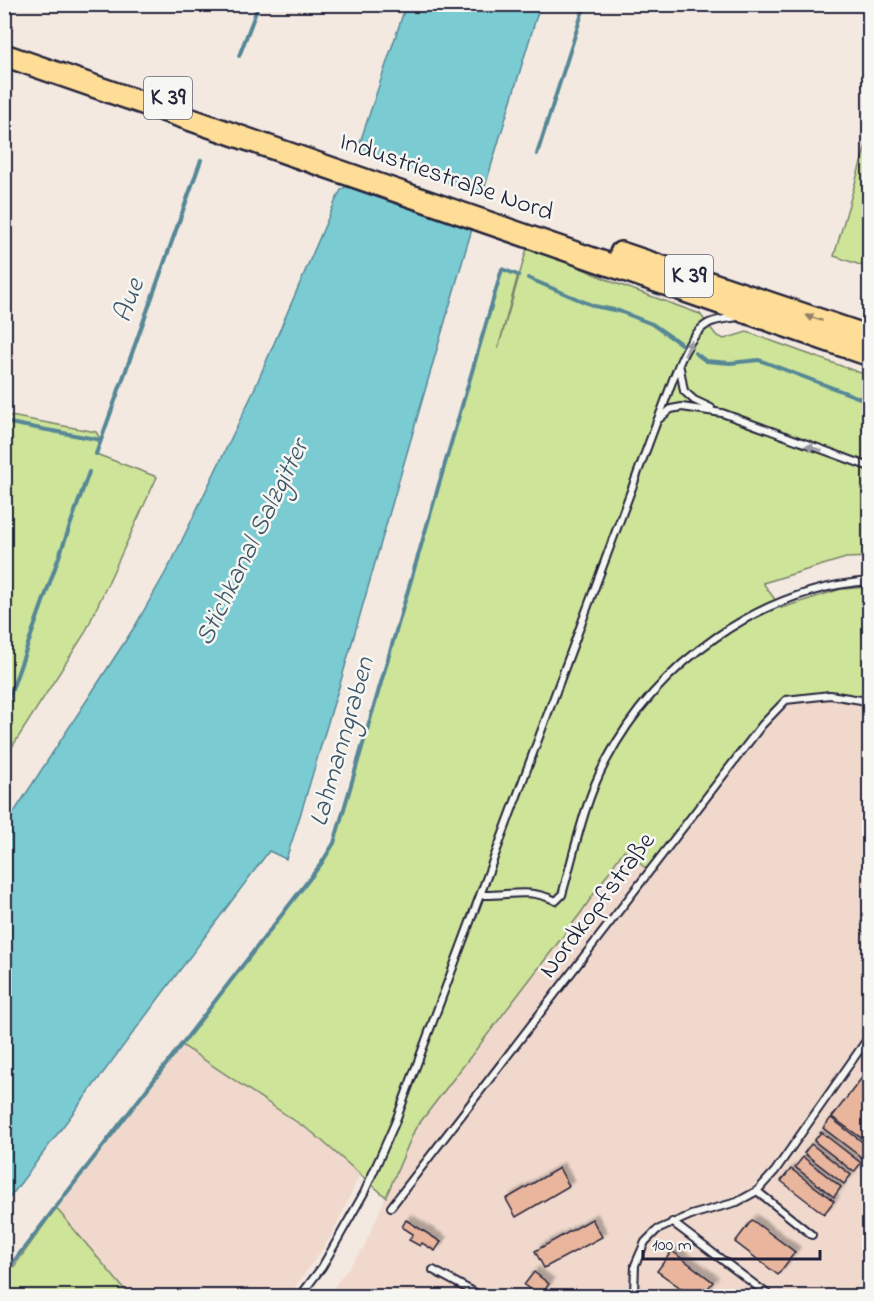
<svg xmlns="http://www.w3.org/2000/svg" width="874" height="1301" font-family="'Indie Flower',sans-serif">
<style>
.built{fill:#f0d9cc}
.green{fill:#cde499;stroke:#78836a;stroke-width:1.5}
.water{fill:#7acbd2;stroke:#578796;stroke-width:1.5}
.pier{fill:#f3e9e1}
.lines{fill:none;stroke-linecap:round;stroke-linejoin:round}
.stream{stroke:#578796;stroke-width:4}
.building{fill:#e9b59c;stroke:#22223b;stroke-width:1.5;filter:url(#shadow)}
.lane-casing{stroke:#22223b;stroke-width:10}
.highway-casing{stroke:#22223b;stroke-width:26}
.lane{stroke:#f6f6f2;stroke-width:6}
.highway{stroke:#fedd96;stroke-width:21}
.oneway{fill:#908068}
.oneway2{fill:#9797a0}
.labels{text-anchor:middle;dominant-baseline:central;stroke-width:5;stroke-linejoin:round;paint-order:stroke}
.shield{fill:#f6f6f2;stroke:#626272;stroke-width:1.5}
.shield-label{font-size:24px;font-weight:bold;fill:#22223b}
.street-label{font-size:26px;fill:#22223b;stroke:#f6f6f2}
.water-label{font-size:27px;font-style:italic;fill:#3c5568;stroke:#f6f6f2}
</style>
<defs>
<filter id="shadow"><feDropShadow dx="5" dy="-5" stdDeviation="1.5" flood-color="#0004"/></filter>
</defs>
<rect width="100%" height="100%" fill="#f3e9e1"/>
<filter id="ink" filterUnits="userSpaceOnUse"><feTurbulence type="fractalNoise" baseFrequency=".0167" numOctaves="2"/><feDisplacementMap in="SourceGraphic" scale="12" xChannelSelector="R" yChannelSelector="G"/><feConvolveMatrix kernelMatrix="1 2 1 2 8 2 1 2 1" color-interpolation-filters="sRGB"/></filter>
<g filter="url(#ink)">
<g class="built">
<path d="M759,666L869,700V1296H327L364,1247L415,1129L580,914Z"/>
<path d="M182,1045L313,1133L360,1174L331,1237L289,1296H130L56,1208Z"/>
</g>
<g class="green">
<path d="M869,135V268L834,256Z"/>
<path d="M528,245L615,283L700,314L716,335L724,339L747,332L869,376V557L846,558L763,583L781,608L841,589L869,587V706L861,700L830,695L786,700L762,725L649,871L624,850L580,914L415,1129L386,1197L313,1133L182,1045L321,864L334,843L502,269L518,275L498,349Z"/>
<path d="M5,415L96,432L101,440L96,454L157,477L85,633L5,758Z"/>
<path d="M56,1208L130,1296H5V1279Z"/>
</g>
<path class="water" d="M406,5H540L466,249L340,684C321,742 306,801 286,859L269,851L5,1204V826L135,626L172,561L250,399L335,202L341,190L345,187Z"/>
<path class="pier" d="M355,152L485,196L474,231L342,185Z"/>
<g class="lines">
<g class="stream">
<path d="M239,56L259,4"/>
<path d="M537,154L585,4"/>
<path d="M528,278L594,306L619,311L652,324L684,346"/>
<path d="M695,353L706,361L730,363L759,360L870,402"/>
<path d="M4,422L101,440"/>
<path d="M96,454L201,160"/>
<path d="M4,712L89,472"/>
<path d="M4,1274L321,864L334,843L502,269L518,275"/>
</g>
</g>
<g class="building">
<path d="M870,1067V1144L832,1117Z"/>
<path d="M831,1118L870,1148V1154L865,1160L823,1128Z"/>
<path d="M821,1132L861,1163L854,1172L814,1141Z"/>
<path d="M811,1144L851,1175L844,1184L804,1153Z"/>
<path d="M803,1157L841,1187L834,1197L795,1167Z"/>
<path d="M559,1168L569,1186L516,1217L506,1199Z"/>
<path d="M791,1169L834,1201L824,1214L781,1181Z"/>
<path d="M592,1219L602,1237L544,1268L535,1251Z"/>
<path d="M406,1220L441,1242L435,1251L422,1243L420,1246L409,1240L413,1234L402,1227Z"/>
<path d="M752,1220L795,1252L778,1275L735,1242Z"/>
<path d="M672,1251L713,1282L702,1296H692L657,1271Z"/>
<path d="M534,1272L549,1284L540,1296L524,1285Z"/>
</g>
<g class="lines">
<defs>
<g id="lane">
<path d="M680,368L684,391L694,400L711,408"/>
<path d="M659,419L671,409L682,407L722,413L870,467"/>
<path d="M481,895C510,896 528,887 556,901L562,895C574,853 585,799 606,761C657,664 759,589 870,581"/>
<path d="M757,1191L812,1235"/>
<path d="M391,1207L762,725L786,700L830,695L861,700L870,707"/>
<path d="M672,1222L770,1296"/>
<path d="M433,1270L481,1296"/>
<path d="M300,1296L322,1267L364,1193L395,1123L657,421C670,394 682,337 709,323C718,319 728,319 737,317"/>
<path d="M638,1296L634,1293L635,1265L645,1242L657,1230L691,1215L737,1202L757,1191L775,1171L870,1035"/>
</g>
<g id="highway">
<path d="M4,55L870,355"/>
<path d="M621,253L870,337"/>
</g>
</defs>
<use href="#lane" class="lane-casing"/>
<use href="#highway" class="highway-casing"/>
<use href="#lane" class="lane"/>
<use href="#highway" class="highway"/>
</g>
<defs><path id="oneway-solid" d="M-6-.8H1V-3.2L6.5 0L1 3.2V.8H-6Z" transform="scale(1.5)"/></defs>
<use class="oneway" href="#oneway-solid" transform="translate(814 318) rotate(-161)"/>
<g class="oneway2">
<use href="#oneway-solid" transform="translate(688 348) rotate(-64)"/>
<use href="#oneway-solid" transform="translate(814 448) rotate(-161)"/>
</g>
</g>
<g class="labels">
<g class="shield">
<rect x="144" y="77" width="48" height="42" rx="4.5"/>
<rect x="665" y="255" width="48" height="42" rx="4.5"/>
</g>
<g class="shield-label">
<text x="168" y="98">K 39</text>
<text x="689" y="276">K 39</text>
</g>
<g class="street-label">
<text transform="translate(446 178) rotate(19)">Industriestraße Nord</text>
<text transform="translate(598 906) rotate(-53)">Nordkopfstraße</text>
</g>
<g class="water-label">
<text transform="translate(130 301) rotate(-70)">Aue</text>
<text transform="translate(253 543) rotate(-64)">Stichkanal Salzgitter</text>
<text transform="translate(343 742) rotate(-74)">Lahmanngraben</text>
</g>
</g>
<rect width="874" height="1301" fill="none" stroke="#f6f6f2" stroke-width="24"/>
<rect x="12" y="12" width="850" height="1277" fill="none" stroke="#22223b" stroke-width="2" filter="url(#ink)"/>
<path d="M643 1250v9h177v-9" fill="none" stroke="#22223b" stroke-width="3"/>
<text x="652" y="1250" font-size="18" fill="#22223b" stroke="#f6f6f2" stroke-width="4.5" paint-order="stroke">100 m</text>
</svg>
